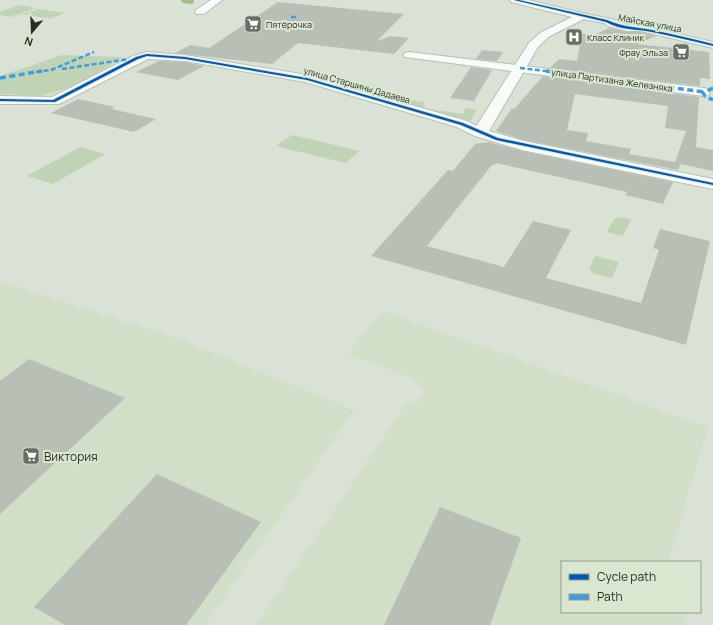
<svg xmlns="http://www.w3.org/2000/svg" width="713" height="625" font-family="Manrope,sans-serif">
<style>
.built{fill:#d1dec8}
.green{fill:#c1d3b5}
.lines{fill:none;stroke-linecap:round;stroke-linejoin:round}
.stream{stroke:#a2bd8c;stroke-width:6}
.building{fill:#b8bfb5;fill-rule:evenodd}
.street-casing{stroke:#b9bfb5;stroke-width:2}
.secondary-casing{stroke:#b9bfb5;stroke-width:2}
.street{fill:#f9fbf9;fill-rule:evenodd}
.secondary{fill:#f9fbf9;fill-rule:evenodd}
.quiet-far1{stroke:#3d9de0;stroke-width:2.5;stroke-dasharray:5 2.5;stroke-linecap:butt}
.quiet{stroke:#3d9de0;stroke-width:3.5;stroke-dasharray:6 3.5;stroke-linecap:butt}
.cycleway-casing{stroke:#d9e7d0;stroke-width:2}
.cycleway{fill:#0057b8;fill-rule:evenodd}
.labels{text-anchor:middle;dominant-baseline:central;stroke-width:4;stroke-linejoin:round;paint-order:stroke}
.far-street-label{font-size:9px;fill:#2a2f26;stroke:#d9e7d0}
.far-poi-label{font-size:9px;fill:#2a2f26;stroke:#d9e7d0;text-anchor:start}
.near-poi-label{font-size:12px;fill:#2a2f26;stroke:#d9e7d0;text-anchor:start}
</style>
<rect width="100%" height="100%" fill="#dae2d5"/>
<g class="built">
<path d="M0,281L182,340L354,410L205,625H0Z"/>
<path d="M382,311L708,427L683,510L669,562H562V612H686L684,625H256L408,401L416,404L425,391L415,379L348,354Z"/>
</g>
<g class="green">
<path d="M19,5L36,8L11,17L0,15V12Z"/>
<path d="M38,9L65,13L50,19L22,14Z"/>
<path d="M62,55L123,57L80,84L37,97L10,94L0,95V76Z"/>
<path d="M382,96L425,102L424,108L463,114L466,108L477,110L471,120L463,121L378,97Z"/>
<path d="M292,135L360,151L345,163L276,146Z"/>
<path d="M80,147L105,154L53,184L27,176Z"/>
<path d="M621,217L631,220L623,236L607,232L614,219Z"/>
<path d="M595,256L619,262L612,278L594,274L589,269Z"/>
</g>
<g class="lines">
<path class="stream" d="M184,0L191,1"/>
</g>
<g class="building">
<path d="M278,2L404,14L377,41L390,36L409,38L394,54L298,43L272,64L175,53L190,45L209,48Z"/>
<path d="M609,28L628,32H641L656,36L637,44L709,52L710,79L700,78V86L550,68L559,59L577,61L582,34L594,35Z"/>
<path d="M482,50L503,52L497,61L476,59Z"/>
<path d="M159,61L185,62L204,66L178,80L136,72Z"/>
<path d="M471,67L492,70L474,101L450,98Z"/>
<path d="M543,76L699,97L696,147L713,150V171L681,164L678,170L524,140L496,131L512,108L514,109ZM575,94L668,106L665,128L686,131L675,162L629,154L631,149L586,141L588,133L567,130Z"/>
<path d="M78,99L115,107L111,109L156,119L134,132L51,113Z"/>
<path d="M489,142L522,151L673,182L663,204L625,195L627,192L496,163L495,165H492L427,246L504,267L533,221L571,230L546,278L641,303L659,250L653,248L660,229L710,241L686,345L371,256L448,170L453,171L475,144Z"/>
<path d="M29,359L125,398L0,514V381Z"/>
<path d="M157,474L261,522L186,625H65L34,607Z"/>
<path d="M440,507L521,538L490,625H384Z"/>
</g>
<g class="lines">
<defs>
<g id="street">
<path d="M211,0H222L204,14H196L195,12L196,10Z"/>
<path d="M582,13L611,19L628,25H641L713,42V48L641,31H628L608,26L604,23L578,18L577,16Z"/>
<path d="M147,52L185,55L307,75L467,121L485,130L487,133L485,136C475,139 466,131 457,127L305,82L185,61L148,59L59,104H0V96L52,97L133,56Z"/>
<path d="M409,52L704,88L709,89L710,92L709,95L704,96L405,57L403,55L405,53Z"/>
</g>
<path id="secondary" d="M510,0H528L586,14L587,16L586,18L548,37L538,47L489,131L524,141L713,179V189L522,150L475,136L472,133L529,43L540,33L572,17L511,2Z"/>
</defs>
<use href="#street" class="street-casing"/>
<use href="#secondary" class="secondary-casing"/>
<use href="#street" class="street"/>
<use href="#secondary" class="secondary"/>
<g class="quiet-far1">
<path d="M291,17H298"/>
<path d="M520,68L554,72"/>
<path d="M62,69L129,59"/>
<path d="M36,72L51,70L94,52"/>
</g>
<g class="quiet">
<path d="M546,71L704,92"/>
<path d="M0,78L42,71"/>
<path d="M713,88L703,93L705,96L713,100"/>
</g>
<defs>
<g id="cycleway">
<path d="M514,0H519L607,20C622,27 636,27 652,30C673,34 693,39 713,44V46C693,41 672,36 652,32C637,29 619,30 606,22Z"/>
<path d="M147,54L185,57L307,78L463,123L498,138L713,183V185L496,140L461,125L307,80L185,59L147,56L138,59L55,102L0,101V99L53,100L136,57Z"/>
</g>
</defs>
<use href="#cycleway" class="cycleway-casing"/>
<use href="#cycleway" class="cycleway"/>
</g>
<defs>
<symbol id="supermarket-square" viewBox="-11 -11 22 22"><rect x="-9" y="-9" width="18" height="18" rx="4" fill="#686e63" stroke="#d9e7d0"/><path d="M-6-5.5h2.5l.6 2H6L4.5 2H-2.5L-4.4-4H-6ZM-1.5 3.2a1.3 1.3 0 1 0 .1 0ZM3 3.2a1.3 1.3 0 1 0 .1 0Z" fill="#fff"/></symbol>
<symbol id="hospital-square" viewBox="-11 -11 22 22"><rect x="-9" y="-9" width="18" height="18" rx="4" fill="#686e63" stroke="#d9e7d0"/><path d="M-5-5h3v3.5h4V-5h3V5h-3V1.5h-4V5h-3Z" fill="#fff"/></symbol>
</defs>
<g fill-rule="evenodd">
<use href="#supermarket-square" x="243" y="14" width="20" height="20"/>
<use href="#hospital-square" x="564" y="27" width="20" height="20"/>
<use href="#supermarket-square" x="671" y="42" width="20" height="20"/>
<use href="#supermarket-square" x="21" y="446" width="20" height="20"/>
</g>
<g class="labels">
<g class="far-street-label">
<text transform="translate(650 23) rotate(11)">Майская улица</text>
<text transform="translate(612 80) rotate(8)">улица Партизана Железняка</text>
<text transform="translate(357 85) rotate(16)">улица Старшины Дадаева</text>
</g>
<g class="far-poi-label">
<text x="266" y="24">Пятёрочка</text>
<text x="587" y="37">Класс Клиник</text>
<text x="668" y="52" text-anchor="end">Фрау Эльза</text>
</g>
<g class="near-poi-label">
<text x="44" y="456">Виктория</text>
</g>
</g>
<rect x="561" y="561" width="140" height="52" fill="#d9e7d0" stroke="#939d8c"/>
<rect x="569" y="574" width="20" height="6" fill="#0057b8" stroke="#939d8c"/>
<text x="597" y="581" font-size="12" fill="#2a2f26">Cycle path</text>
<rect x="569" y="594" width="20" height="6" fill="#3d9de0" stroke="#939d8c"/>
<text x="597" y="601" font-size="12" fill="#2a2f26">Path</text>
<g transform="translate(32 32) rotate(199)" stroke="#d9e7d0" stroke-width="3" paint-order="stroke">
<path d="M0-3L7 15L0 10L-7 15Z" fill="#2a2f26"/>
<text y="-6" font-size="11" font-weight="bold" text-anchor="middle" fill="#2a2f26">N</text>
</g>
</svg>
